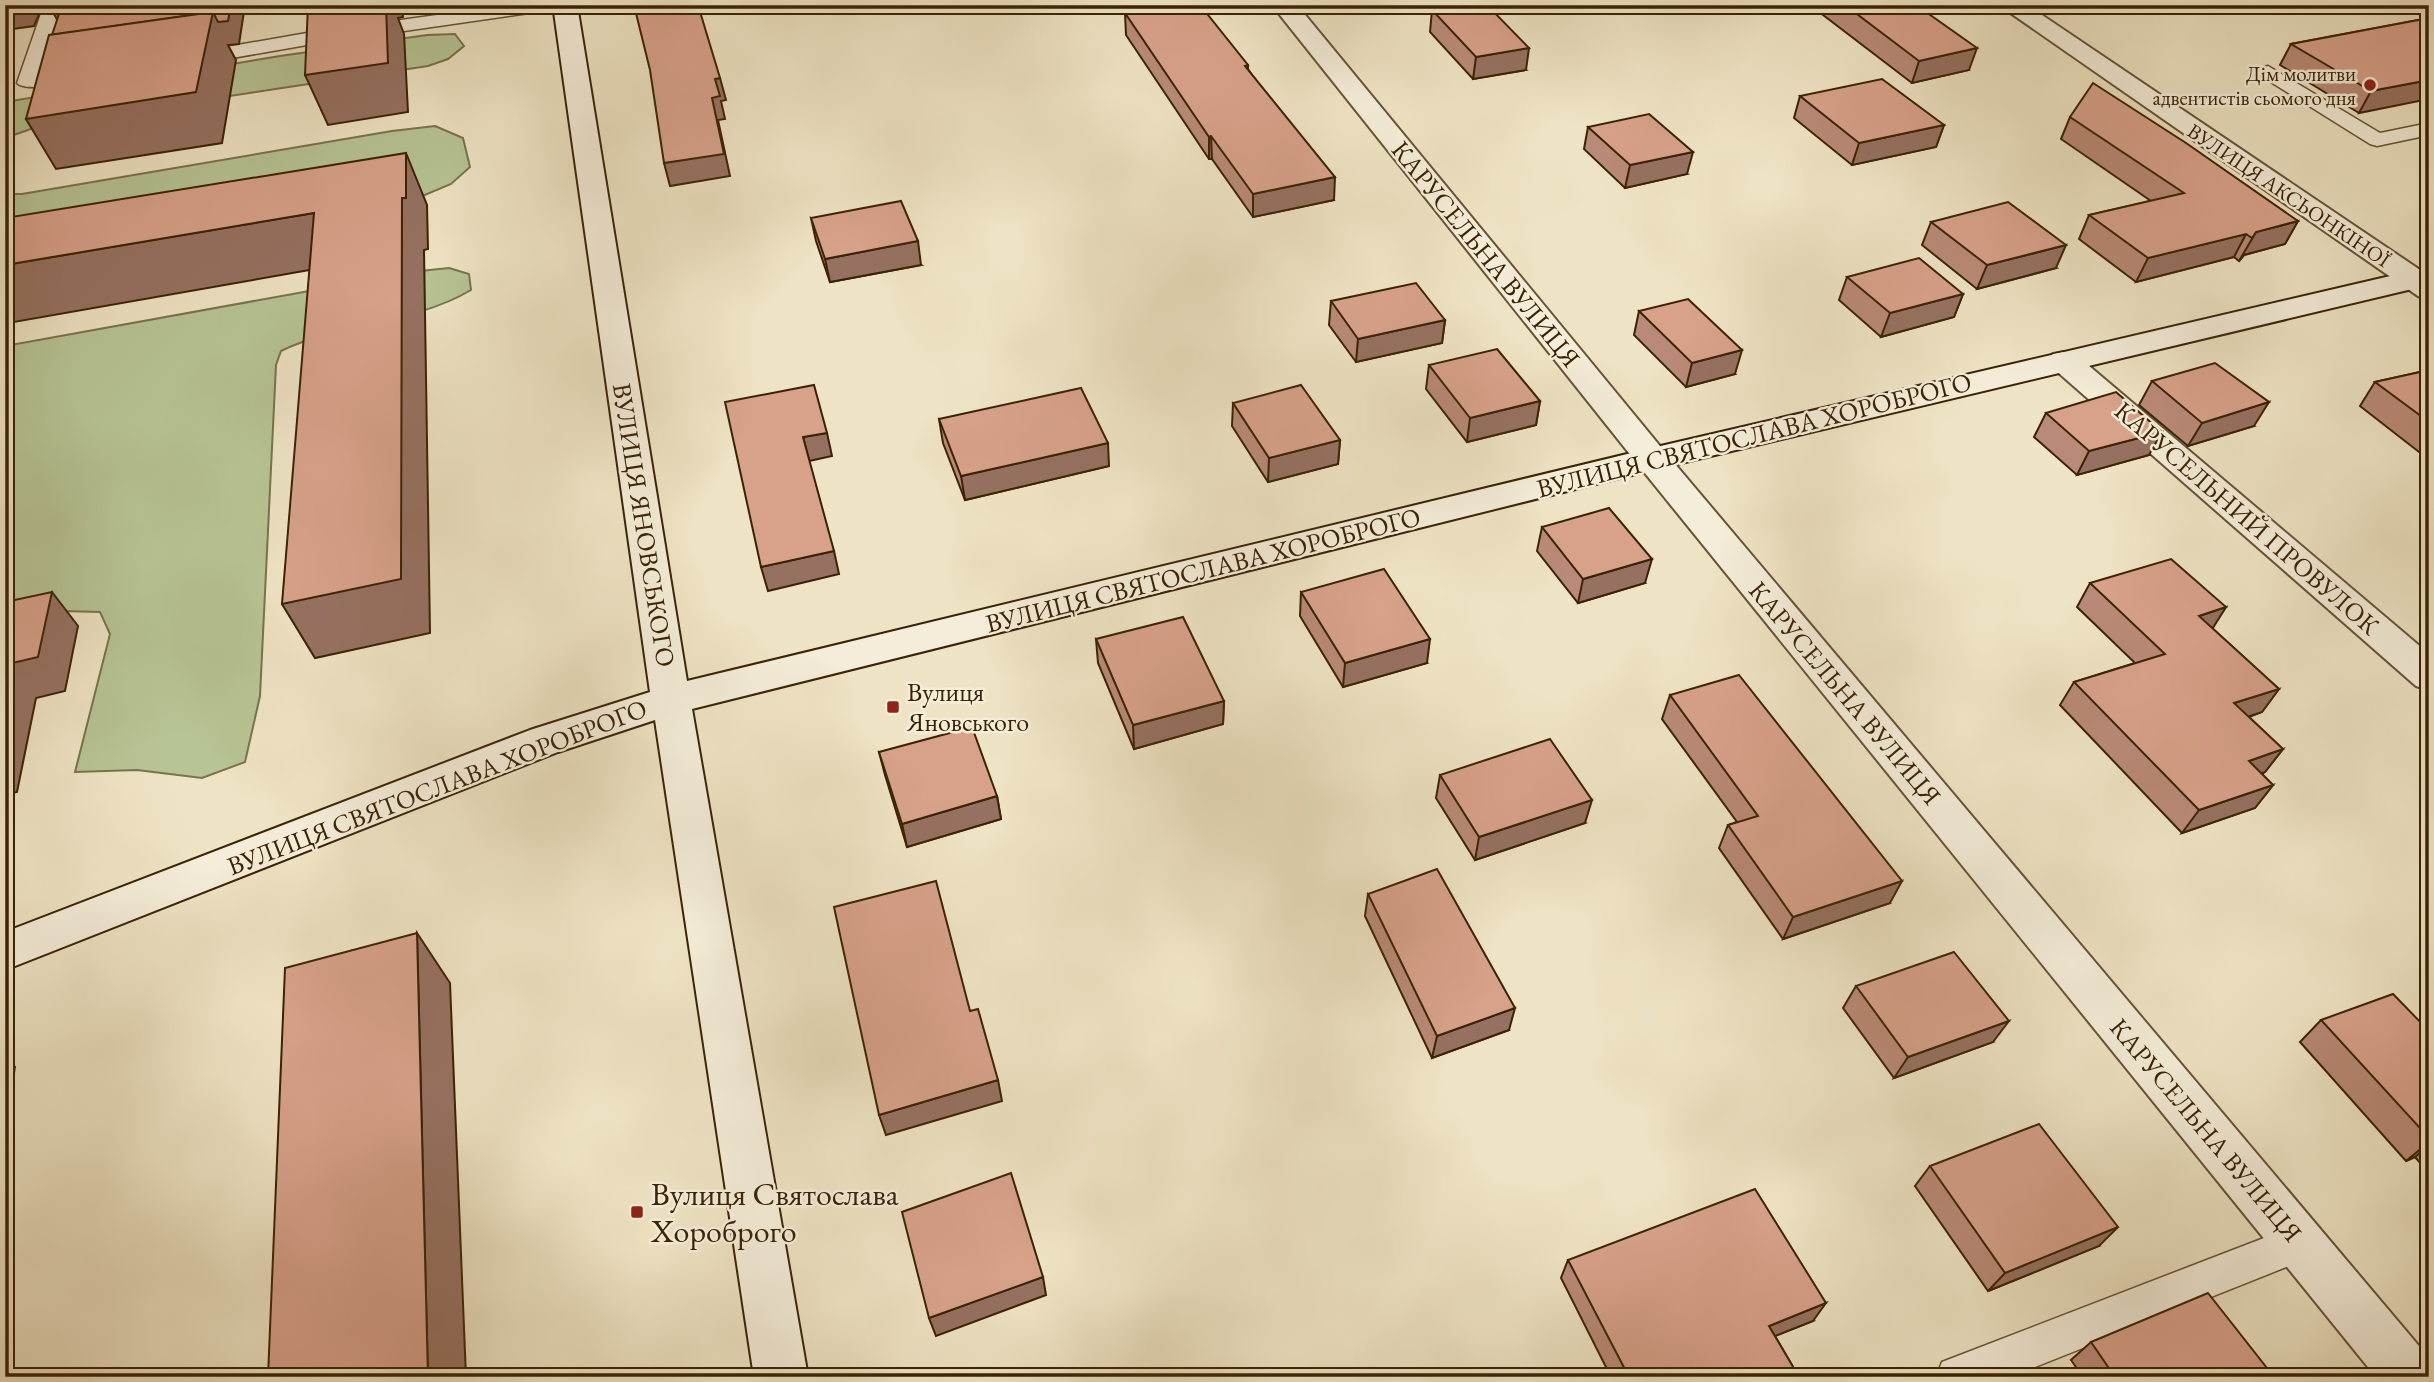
<svg xmlns="http://www.w3.org/2000/svg" width="2434" height="1382" font-family="'EB Garamond',serif">
<style>
.green{fill:#b7c495;stroke:#78744c;stroke-width:2}
.lines{fill:none;stroke-linecap:round;stroke-linejoin:round}
.lane-casing{stroke:#675334;stroke-width:3}
.street-casing{stroke:#675334;stroke-width:4}
.secondary-casing{stroke:#3a2304;stroke-width:4}
.lane{fill:#f4edd9;fill-rule:evenodd}
.street{fill:#f4edd9;fill-rule:evenodd}
.secondary{fill:#f4edd9;fill-rule:evenodd}
.wall{fill:#b98a77;stroke:#3a2304;stroke-width:2}
.shaded-wall{fill:#967161;stroke:#3a2304;stroke-width:2}
.building{fill:#d7a18a;stroke:#3a2304;stroke-width:2}
.poi-dot{fill:#8f2418;stroke:#f4edd9;stroke-width:2.5}
.labels{text-anchor:middle;dominant-baseline:central;stroke-width:5;stroke-linejoin:round;paint-order:stroke}
.far-poi-label{font-size:21px;fill:#3a2304;stroke:#f4edd9;text-anchor:end}
.far-street-label{font-size:21px;fill:#3a2304;stroke:#f4edd9}
.street-label{font-size:26px;fill:#3a2304;stroke:#f4edd9}
.poi-label{font-size:26px;fill:#3a2304;stroke:#f4edd9;text-anchor:start}
.near-poi-label{font-size:32px;fill:#3a2304;stroke:#f4edd9;text-anchor:start}
</style>
<rect width="100%" height="100%" fill="#eee3c4"/>
<filter id="stains"><feTurbulence type="fractalNoise" baseFrequency=".00286" numOctaves="4"/><feColorMatrix values="0 0 0 0 .2 0 0 0 0 .09 0 0 0 0 .02 0 0 0 .5 -.17"/></filter>
<radialGradient id="worn" r=".72"><stop offset=".6" stop-color="#630" stop-opacity="0"/><stop offset="1" stop-color="#630" stop-opacity=".3"/></radialGradient>
<g class="green">
<path d="M455,34L464,46L448,59L428,66L45,124L5,138V102L280,56L427,35Z"/>
<path d="M435,126L463,138L470,167L451,184L420,197L5,265V194H22L392,131Z"/>
<path d="M449,268L469,274L471,290C414,324 341,322 281,351L276,365L260,696L245,762L202,778L137,770L75,772L110,634L100,612L61,611L5,621V346L420,271Z"/>
</g>
<g class="lines">
<defs>
<g id="lane">
<path d="M44,5H62L39,75L77,70L87,76C79,85 25,92 17,83Z"/>
<path d="M509,5H559L550,10L307,45L192,65L182,59L192,53L307,33Z"/>
<path d="M2268,66L2380,133L2429,123V135L2377,146L2370,144L2261,76L2258,72L2261,68Z"/>
<path d="M2300,1224L2314,1230L2320,1243L2314,1256L2010,1377H1936L1942,1362Z"/>
</g>
<g id="street">
<path d="M1272,5H1297L1664,451L2429,1358V1377H2376L1640,467Z"/>
<path d="M1999,5H2027L2429,276V299L2418,296Z"/>
<path d="M2064,352L2075,354L2429,654V690L2416,686L2053,368L2048,361L2053,354Z"/>
</g>
<path id="secondary" d="M553,5H577L687,681L1652,448L2429,267V285L1652,470L692,709L808,1377H754L655,720L558,752L5,970V932L530,730L650,692Z"/>
</defs>
<use href="#lane" class="lane-casing"/>
<use href="#street" class="street-casing"/>
<use href="#secondary" class="secondary-casing"/>
<use href="#lane" class="lane"/>
<use href="#street" class="street"/>
<use href="#secondary" class="secondary"/>
</g>
<g class="wall">
<path d="M1810,5H1916L1969,70L1912,83Z"/>
<path d="M1432,10L1526,70L1473,79L1430,32Z"/>
<path d="M1125,13L1248,65V69L1334,200L1253,217L1212,159H1209L1126,35Z"/>
<path d="M2429,18L2359,113L2280,65L2291,44Z"/>
<path d="M1800,96L1944,125L1936,147L1852,165L1794,118Z"/>
<path d="M2070,117L2298,221L2285,244L2244,255L2239,261L2234,257L2136,282L2079,239L2089,215L2151,201L2061,139Z"/>
<path d="M1588,127L1687,174L1625,188L1584,149Z"/>
<path d="M811,218L921,265L830,282L816,241Z"/>
<path d="M1931,222L2056,268L1977,289L1922,245Z"/>
<path d="M1847,277L1963,294L1954,317L1881,337L1839,300Z"/>
<path d="M1331,301L1445,320L1442,343L1356,362L1329,325Z"/>
<path d="M1639,311L1735,374L1686,387L1634,335Z"/>
<path d="M1429,365L1540,401L1536,425L1467,442L1426,389Z"/>
<path d="M2429,370V458L2428,459L2360,406L2375,382Z"/>
<path d="M2152,381L2254,426L2188,446L2139,405Z"/>
<path d="M1233,403L1340,440L1338,464L1268,482L1232,426Z"/>
<path d="M2046,413L2149,455L2077,475L2034,437Z"/>
<path d="M939,419L1109,466L965,500L943,443Z"/>
<path d="M1542,527L1645,583L1578,603L1537,551Z"/>
<path d="M2090,583L2226,607L2212,628L2279,689L2262,712L2249,717L2283,749L2265,772L2262,774L2273,785L2255,808L2182,833L2060,705L2074,682L2135,663L2077,607Z"/>
<path d="M1301,592L1427,663L1343,687L1300,616Z"/>
<path d="M1096,639L1224,701L1223,724L1134,749L1098,663Z"/>
<path d="M1670,695L1890,903L1783,939L1719,848L1728,825L1737,822L1662,719Z"/>
<path d="M879,752L997,796L1001,819L907,847L885,775Z"/>
<path d="M1440,775L1585,823L1475,860L1436,798Z"/>
<path d="M1368,894L1509,1030L1432,1058L1365,916Z"/>
<path d="M1856,986L1993,1042L1894,1078L1843,1008Z"/>
<path d="M2321,1020L2429,1031V1173L2415,1157L2406,1161L2300,1042Z"/>
<path d="M1930,1166L2099,1246L1988,1291L1915,1186Z"/>
<path d="M1568,1260L1813,1321L1775,1336L1799,1377H1611L1561,1278Z"/>
<path d="M2091,1342L2274,1377H2083L2071,1360Z"/>
</g>
<g class="shaded-wall">
<path d="M9,5H43L34,26L5,30V6Z"/>
<path d="M49,5H68L59,23Z"/>
<path d="M231,5H245L239,44L228,45L236,60L222,143L56,169L26,119L213,12Z"/>
<path d="M319,5H402L403,17L398,18L404,34L408,112L328,125L305,75Z"/>
<path d="M1529,48L1526,70L1473,79L1476,57Z"/>
<path d="M1977,48L1969,70L1912,83L1919,61Z"/>
<path d="M720,78L726,100L721,101L725,119L718,120L730,176L670,186L664,163L712,98L715,79Z"/>
<path d="M2429,80V99L2359,113L2371,91Z"/>
<path d="M1944,125L1936,147L1852,165L1859,143Z"/>
<path d="M1211,136L1212,159H1209V137Z"/>
<path d="M1693,152L1687,174L1625,188L1630,165Z"/>
<path d="M406,153L427,205L428,249L424,250L430,633L315,658L282,604L402,198Z"/>
<path d="M1335,177L1334,200L1253,217V194Z"/>
<path d="M314,213L338,265L14,322L5,308V265Z"/>
<path d="M2298,221L2285,244L2244,255L2239,261L2256,232Z"/>
<path d="M2246,234L2234,257L2136,282L2148,258Z"/>
<path d="M918,241L921,265L830,282L825,259Z"/>
<path d="M2066,245L2056,268L1977,289L1987,265Z"/>
<path d="M1963,294L1954,317L1881,337L1890,313Z"/>
<path d="M1445,320L1442,343L1356,362L1358,339Z"/>
<path d="M1742,350L1735,374L1686,387L1692,363Z"/>
<path d="M1540,401L1536,425L1467,442L1470,418Z"/>
<path d="M2269,402L2254,426L2188,446L2202,423Z"/>
<path d="M2162,432L2149,455L2077,475L2089,451Z"/>
<path d="M827,433L832,456L809,461L803,437Z"/>
<path d="M1340,440L1338,464L1268,482L1269,458Z"/>
<path d="M1108,443L1109,466L965,500L961,476Z"/>
<path d="M834,551L839,574L768,591L761,567Z"/>
<path d="M1652,559L1645,583L1578,603L1583,579Z"/>
<path d="M52,592L78,626L65,691L36,698L17,792L5,795V675L8,664Z"/>
<path d="M2226,607L2211,631L2199,616Z"/>
<path d="M1430,639L1427,663L1343,687L1345,663Z"/>
<path d="M2279,689L2262,712L2217,727L2234,703Z"/>
<path d="M1224,701L1223,724L1134,749L1133,725Z"/>
<path d="M2283,749L2265,772L2231,784L2249,761Z"/>
<path d="M2273,785L2255,808L2182,833L2199,810Z"/>
<path d="M997,796L1001,819L907,847L902,824Z"/>
<path d="M1592,800L1585,823L1475,860L1479,837Z"/>
<path d="M1902,881L1890,903L1783,939L1793,917Z"/>
<path d="M417,933L450,983L466,1377H428Z"/>
<path d="M1515,1008L1509,1030L1432,1058L1437,1036Z"/>
<path d="M2009,1021L1993,1042L1894,1078L1908,1057Z"/>
<path d="M5,1059L15,1067L5,1127Z"/>
<path d="M998,1080L1002,1101L886,1135L879,1115Z"/>
<path d="M2429,1142V1146L2415,1157L2406,1161Z"/>
<path d="M2118,1227L2099,1246L1988,1291L2005,1273Z"/>
<path d="M1043,1277L1046,1295L936,1336L929,1318Z"/>
<path d="M1826,1303L1813,1321L1757,1343L1769,1326Z"/>
</g>
<g class="building">
<path d="M62,5H231L228,21L218,22L213,12L52,35Z"/>
<path d="M308,5H386L388,63L305,75Z"/>
<path d="M634,5H698L720,78L715,79L720,96L712,98L724,154L664,163L650,70Z"/>
<path d="M1185,5H1200L1248,65L1245,66L1335,177L1253,194L1211,136L1209,137L1125,13Z"/>
<path d="M1462,5H1487L1529,48L1476,57L1432,10Z"/>
<path d="M1845,5H1916L1977,48L1919,61Z"/>
<path d="M213,12L196,92L26,119L49,35Z"/>
<path d="M2429,18V80L2371,91L2291,44Z"/>
<path d="M1882,79L1944,125L1859,143L1800,96Z"/>
<path d="M2093,83L2186,143L2298,221L2256,232L2252,238L2246,234L2148,258L2089,215L2184,193L2070,117Z"/>
<path d="M1649,114L1693,152L1630,165L1588,127Z"/>
<path d="M406,153V198H402L401,579L282,604L314,213L5,265V218Z"/>
<path d="M901,201L918,241L825,259L811,218Z"/>
<path d="M2008,202L2066,245L1987,265L1931,222Z"/>
<path d="M1919,258L1963,294L1890,313L1847,277Z"/>
<path d="M1416,283L1445,320L1358,339L1331,301Z"/>
<path d="M1688,299L1742,350L1692,363L1639,311Z"/>
<path d="M1497,349L1540,401L1470,418L1429,365Z"/>
<path d="M2215,363L2269,402L2202,423L2152,381Z"/>
<path d="M2429,370V422L2375,382Z"/>
<path d="M814,385L827,433L803,437L834,551L761,567L725,402Z"/>
<path d="M1301,385L1340,440L1269,458L1233,403Z"/>
<path d="M1081,388L1108,443L961,476L939,419Z"/>
<path d="M2116,392L2162,432L2089,451L2046,413Z"/>
<path d="M1609,508L1652,559L1583,579L1542,527Z"/>
<path d="M2171,559L2226,607L2199,616L2279,689L2234,703L2283,749L2249,761L2273,785L2199,810L2074,682L2165,654L2090,583Z"/>
<path d="M1384,569L1430,639L1345,663L1301,592Z"/>
<path d="M52,592L38,657L8,664L5,675V602Z"/>
<path d="M1183,617L1224,701L1133,725L1096,639Z"/>
<path d="M1739,675L1902,881L1793,917L1728,825L1758,816L1670,695Z"/>
<path d="M972,727L997,796L902,824L879,752Z"/>
<path d="M1550,739L1592,800L1479,837L1440,775Z"/>
<path d="M1437,869L1515,1008L1437,1036L1368,894Z"/>
<path d="M936,881L970,1011L978,1009L998,1080L879,1115L834,907Z"/>
<path d="M417,933L428,1377H268L285,968Z"/>
<path d="M1954,952L2009,1021L1908,1057L1856,986Z"/>
<path d="M2393,994L2429,1031V1138L2321,1020Z"/>
<path d="M2039,1124L2118,1227L2005,1273L1930,1166Z"/>
<path d="M1011,1173L1043,1277L929,1318L902,1212Z"/>
<path d="M1755,1189L1826,1303L1769,1326L1799,1377H1629L1568,1260Z"/>
<path d="M2208,1293L2274,1377H2115L2091,1342Z"/>
</g>
<g class="poi-dot">
<circle cx="2370" cy="85" r="7"/>
<rect x="886" y="700" width="14" height="14" rx="3.5"/>
<rect x="630" y="1205" width="14" height="14" rx="3.5"/>
</g>
<g class="labels">
<g class="far-poi-label">
<text x="2356" y="73">Дім молитви<tspan x="2356" dy="24">адвентистів сьомого дня</tspan></text>
</g>
<g class="far-street-label">
<text transform="translate(2289 195) rotate(34)">ВУЛИЦЯ АКСЬОНКІНОЇ</text>
</g>
<g class="street-label">
<text transform="translate(1486 254) rotate(51)">КАРУСЕЛЬНА ВУЛИЦЯ</text>
<text transform="translate(1754 435) rotate(-14)">ВУЛИЦЯ СВЯТОСЛАВА ХОРОБРОГО</text>
<text transform="translate(2247 518) rotate(41)">КАРУСЕЛЬНИЙ ПРОВУЛОК</text>
<text transform="translate(644 525) rotate(81)">ВУЛИЦЯ ЯНОВСЬКОГО</text>
<text transform="translate(1203 570) rotate(-14)">ВУЛИЦЯ СВЯТОСЛАВА ХОРОБРОГО</text>
<text transform="translate(1845 693) rotate(50)">КАРУСЕЛЬНА ВУЛИЦЯ</text>
<text transform="translate(437 787) rotate(-21)">ВУЛИЦЯ СВЯТОСЛАВА ХОРОБРОГО</text>
<text transform="translate(2206 1130) rotate(50)">КАРУСЕЛЬНА ВУЛИЦЯ</text>
</g>
<g class="poi-label">
<text x="907" y="692">Вулиця<tspan x="907" dy="30">Яновського</tspan></text>
</g>
<g class="near-poi-label">
<text x="651" y="1194">Вулиця Святослава<tspan x="651" dy="37">Хороброго</tspan></text>
</g>
</g>
<rect width="2434" height="1382" fill="none" stroke="#eee3c4" stroke-width="28"/>
<rect x="7" y="7" width="2420" height="1368" fill="none" stroke="#3a2304" stroke-width="3.5"/>
<rect x="14" y="14" width="2406" height="1354" fill="none" stroke="#3a2304" stroke-width="2"/>
<rect width="100%" height="100%" filter="url(#stains)"/>
<rect width="100%" height="100%" fill="url(#worn)"/>
</svg>
